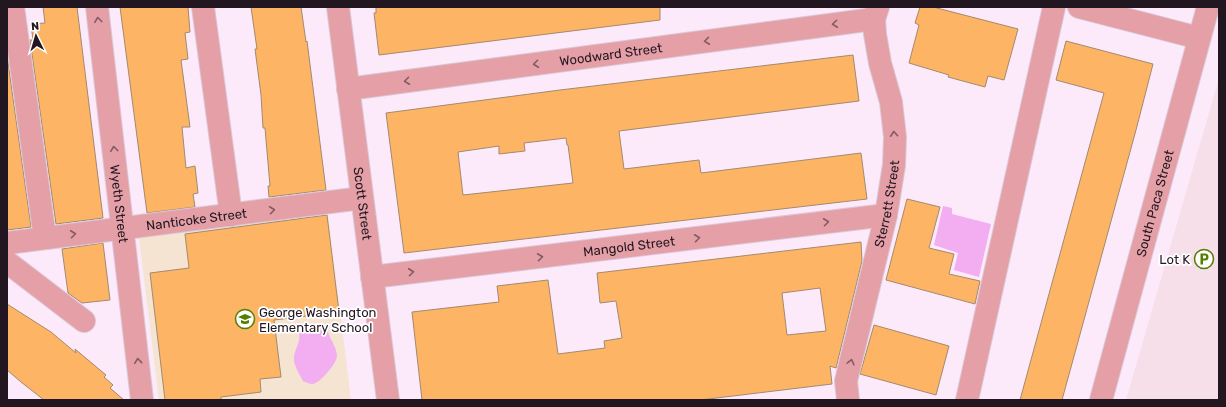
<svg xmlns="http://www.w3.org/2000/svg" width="1226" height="407" font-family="Rubik,sans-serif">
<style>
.commercial{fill:#f7dfe9}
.education{fill:#f4e4d1}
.green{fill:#f3adf1}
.building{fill:#fdb565;stroke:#a3896f;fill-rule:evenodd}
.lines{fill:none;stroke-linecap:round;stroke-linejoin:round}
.minor-casing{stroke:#d9c8d8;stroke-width:24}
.minor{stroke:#e59fa6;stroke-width:22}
.oneway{stroke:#845b64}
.labels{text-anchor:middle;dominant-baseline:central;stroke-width:3.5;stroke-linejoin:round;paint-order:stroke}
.street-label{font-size:13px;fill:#221721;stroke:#fff}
.poi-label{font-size:13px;fill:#221721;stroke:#fff;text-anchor:end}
</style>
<rect width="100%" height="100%" fill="#fceafb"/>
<path class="commercial" d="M1219,78V400H1126Z"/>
<path class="education" d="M328,214L351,400H159L139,238Z"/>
<g class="green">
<path d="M943,206L952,208V214L991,224L979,277L954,270L958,253L934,245Z"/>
<path d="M327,329C329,338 337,347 337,356C337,363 320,383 313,384C309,384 306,382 303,381C300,375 293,365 294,357C295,348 301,343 299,332Z"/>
</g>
<g class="building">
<path d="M43,7H77L103,218L56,224L30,40H33L31,24L45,23Z"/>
<path d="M120,7H188L190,32L185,33L188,59L181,60L190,127H182L186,168L195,166L198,193L193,194L195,207L147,213Z"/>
<path d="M251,7H301L306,42L307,41L326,190L269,197L268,186H270L265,128H263L261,95L255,49H257Z"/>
<path d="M376,7H660V20L379,55L374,13H376Z"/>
<path d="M920,7H933L1018,29L1004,80L988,76L985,87L948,77L949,75L909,63L919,25L915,23Z"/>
<path d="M1066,41L1153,64L1136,130L1062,400H1020L1104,93L1056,80Z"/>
<path d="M7,55L31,227L7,230Z"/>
<path d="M853,55L859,101L619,131L624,169L699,160L701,173L861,153L867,199L404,253L386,113L560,90ZM566,138L567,145H568L573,183L463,195L458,152L499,146V154L525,151L524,143Z"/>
<path d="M907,199L940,207L929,248L954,254L949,274L980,281L975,304L886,280Z"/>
<path d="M327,215L339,312L274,320L281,377L260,379L261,392L221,397V400H165L150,273L189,268L185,234Z"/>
<path d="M861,242L862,261L836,368L830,366L832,384L700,400H422L412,312L499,302L497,286L548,280L558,354L605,348L604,341L622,338L616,301L600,303L597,273ZM820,288L826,331L787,335L782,293Z"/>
<path d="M103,243L110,300L82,303L68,293L62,249Z"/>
<path d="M7,304L51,332L76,353L75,349L106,375L104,377L113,385L110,388L124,400H44L21,382L7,370Z"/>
<path d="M874,325L949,346L936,395L860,374Z"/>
</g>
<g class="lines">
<defs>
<g id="minor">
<path d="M13,7L45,238"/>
<path id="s1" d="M97,7L142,400"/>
<path d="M203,7L231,215"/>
<path id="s2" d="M338,7L388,400"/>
<path d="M1079,7L1199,38"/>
<path id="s3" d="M348,89L874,19"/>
<path id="s4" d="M7,243L362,198"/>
<path d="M7,262L84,321"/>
<path id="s5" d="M372,277L886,215"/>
<path id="s6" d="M848,400L846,381L886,215L894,165L895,137L891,102L880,63L875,34L874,19L878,7"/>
<path d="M967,400L1054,7"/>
<path id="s7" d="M1101,400L1208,7"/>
</g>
</defs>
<use href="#minor" class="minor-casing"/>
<use href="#minor" class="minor"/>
</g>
<defs><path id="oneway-chevron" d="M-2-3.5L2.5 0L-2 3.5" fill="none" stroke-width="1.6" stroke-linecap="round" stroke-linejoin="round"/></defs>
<g class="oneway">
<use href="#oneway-chevron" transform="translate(98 20) rotate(-97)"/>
<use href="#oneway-chevron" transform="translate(835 24) rotate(173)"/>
<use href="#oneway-chevron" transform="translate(707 41) rotate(173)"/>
<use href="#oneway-chevron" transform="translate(536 64) rotate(173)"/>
<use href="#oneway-chevron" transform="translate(407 81) rotate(173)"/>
<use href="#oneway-chevron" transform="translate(894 134) rotate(-94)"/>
<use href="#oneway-chevron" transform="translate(114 149) rotate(-97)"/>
<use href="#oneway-chevron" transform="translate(272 210) rotate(-7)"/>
<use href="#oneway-chevron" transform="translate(826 222) rotate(-7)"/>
<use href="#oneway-chevron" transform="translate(73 234) rotate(-7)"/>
<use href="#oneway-chevron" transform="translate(697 238) rotate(-7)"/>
<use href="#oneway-chevron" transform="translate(540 257) rotate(-7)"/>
<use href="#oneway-chevron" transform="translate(411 272) rotate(-7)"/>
<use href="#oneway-chevron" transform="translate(138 361) rotate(-96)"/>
<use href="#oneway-chevron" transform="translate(851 362) rotate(-76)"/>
</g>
<defs>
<symbol id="parking-ring" viewBox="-11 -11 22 22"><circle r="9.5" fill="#fff" stroke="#537e00" stroke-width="1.5"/><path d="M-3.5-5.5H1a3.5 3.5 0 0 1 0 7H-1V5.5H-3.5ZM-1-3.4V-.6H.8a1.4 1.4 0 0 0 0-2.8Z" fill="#537e00"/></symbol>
<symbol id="school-ring" viewBox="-11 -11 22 22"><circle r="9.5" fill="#fff" stroke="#537e00" stroke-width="1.5"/><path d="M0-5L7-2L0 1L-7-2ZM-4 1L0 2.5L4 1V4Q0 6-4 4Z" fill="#537e00"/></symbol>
</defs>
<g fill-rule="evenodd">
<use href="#parking-ring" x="1193" y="248" width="22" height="22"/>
<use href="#school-ring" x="234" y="308" width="22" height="22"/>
</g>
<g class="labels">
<g class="street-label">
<text stroke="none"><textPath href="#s3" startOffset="265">Woodward Street</textPath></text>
<text stroke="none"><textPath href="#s1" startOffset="198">Wyeth Street</textPath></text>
<text stroke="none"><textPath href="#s2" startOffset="198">Scott Street</textPath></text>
<text stroke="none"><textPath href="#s7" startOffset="204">South Paca Street</textPath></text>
<text stroke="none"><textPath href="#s6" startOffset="201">Sterrett Street</textPath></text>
<text stroke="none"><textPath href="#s4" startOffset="191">Nanticoke Street</textPath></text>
<text stroke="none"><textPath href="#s5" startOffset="259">Mangold Street</textPath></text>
</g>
<g class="poi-label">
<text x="1190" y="259">Lot K</text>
<text x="259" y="312" text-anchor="start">George Washington<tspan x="259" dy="15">Elementary School</tspan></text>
</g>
</g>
<rect width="1226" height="407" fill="none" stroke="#221721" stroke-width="16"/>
<g transform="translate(36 36) rotate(355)" stroke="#ffffff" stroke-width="3" paint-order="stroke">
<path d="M0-3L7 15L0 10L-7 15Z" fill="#221721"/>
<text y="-6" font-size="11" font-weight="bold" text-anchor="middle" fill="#221721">N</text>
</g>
</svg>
